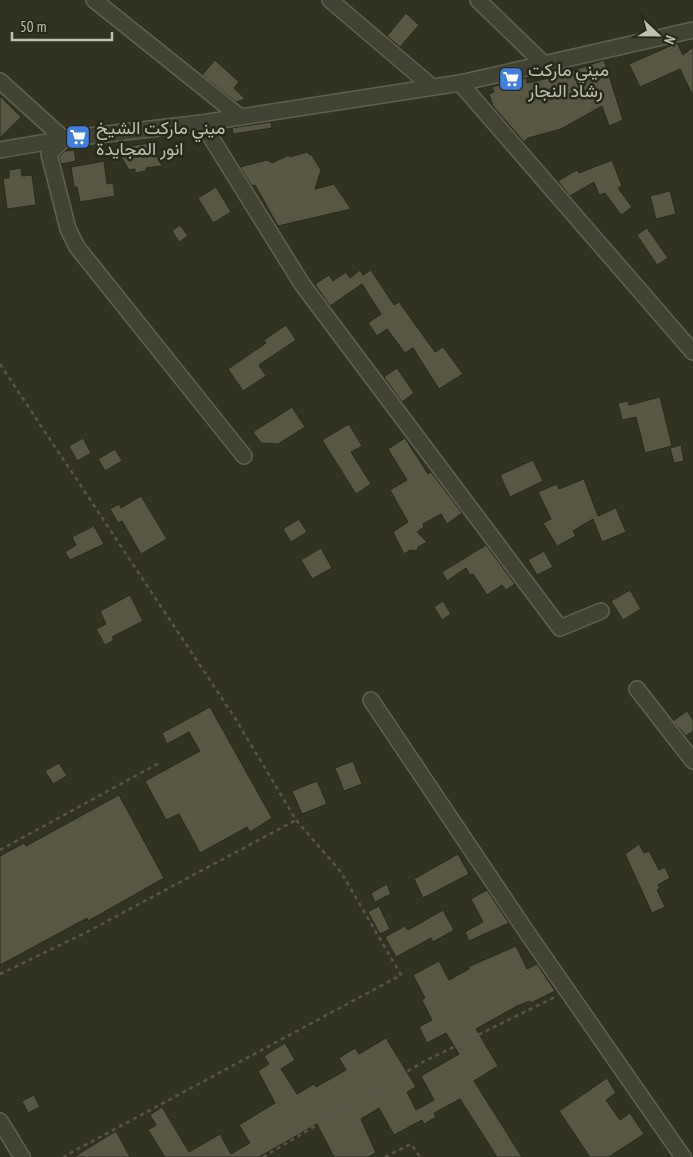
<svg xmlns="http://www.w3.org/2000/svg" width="693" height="1157" font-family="'PT Sans Narrow',Vazirmatn,sans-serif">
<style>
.building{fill:#575742;stroke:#2a2a1c}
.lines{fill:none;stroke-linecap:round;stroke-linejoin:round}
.minor-casing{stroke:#616152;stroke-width:18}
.path{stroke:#5a534a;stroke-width:2.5;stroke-dasharray:4 4;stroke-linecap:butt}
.minor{stroke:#434334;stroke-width:15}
.labels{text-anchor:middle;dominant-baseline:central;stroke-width:5;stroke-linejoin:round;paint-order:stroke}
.poi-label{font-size:18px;fill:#c0c0ae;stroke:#28281a;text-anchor:start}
</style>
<rect width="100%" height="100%" fill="#323221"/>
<g class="building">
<path d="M406,13L419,25L400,47L387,36Z"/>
<path d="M677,43L683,55L693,47V96L680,69L640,87L629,64Z"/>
<path d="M215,60L239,82L234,88L245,99L236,102L202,75Z"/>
<path d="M604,60L623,120L609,126L602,106L561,129L528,138L524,142L493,106L489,94L494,92L492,87L526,78L527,83L572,73V71Z"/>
<path d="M0,96L21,117L0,138Z"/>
<path d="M271,122L272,128L233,134L232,128Z"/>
<path d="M151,143L162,166L146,168V171L135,173V169L129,170L116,148Z"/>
<path d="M74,150L76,161L61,164L59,157L65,151Z"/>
<path d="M307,152L310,155L311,154L321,170L315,189L334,184L351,209L278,226L255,185L252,186L240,167L267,160L272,163L289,155L290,157Z"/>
<path d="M612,160L622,186L618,188L632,207L621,215L605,193L599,195L594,182L570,196L558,181L577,170L579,173Z"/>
<path d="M104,161L107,184L113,183L115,196L80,202L77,187H74L71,167Z"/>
<path d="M21,168L22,176L32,175L36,205L7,209L3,178H9V170Z"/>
<path d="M216,187L231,212L213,223L198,198Z"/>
<path d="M670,191L676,214L656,219L650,196Z"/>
<path d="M180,225L188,236L179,242L172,231Z"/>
<path d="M647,228L668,258L657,265L637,235Z"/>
<path d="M360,270L363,275L371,270L394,305L399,302L435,352L443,347L463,374L439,389L413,348L405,353L387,329L377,336L373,330L368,323L381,314L362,284L330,306L315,284L329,275L333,281L346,272L350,278Z"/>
<path d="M286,325L296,340L259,365L266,376L243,391L228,369L266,343L264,340Z"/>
<path d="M397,368L414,393L402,402L384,377Z"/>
<path d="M660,397L672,446L645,453L636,417L622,420L618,403L628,401L629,405Z"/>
<path d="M292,407L305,427L278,444L261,443L253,432Z"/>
<path d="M349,424L362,446L351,452L371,484L356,494L322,440Z"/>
<path d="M83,438L91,453L77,461L69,446Z"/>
<path d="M405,438L428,474L431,472L462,513L447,524L441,514L423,524L424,527L417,532L427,542L418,547L417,551L410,550L404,554L393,532L408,522L390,490L407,480L388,449Z"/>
<path d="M681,445L684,461L674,463L670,448Z"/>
<path d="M115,449L122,461L105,471L98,459Z"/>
<path d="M533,460L543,481L510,497L500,475Z"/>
<path d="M584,479L598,516L616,508L626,532L602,542L593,519L573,531L576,536L557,546L543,523L551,519L538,492L557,484L559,489Z"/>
<path d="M141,496L167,539L141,554L122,521L118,523L110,509L119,504L121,508Z"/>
<path d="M299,519L307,532L291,542L283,529Z"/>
<path d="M94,526L104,544L70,560L65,552L76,545L72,537Z"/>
<path d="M486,545L515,584L506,590L502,585L487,595L473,574L470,575L466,568L447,581L442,572Z"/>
<path d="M321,548L332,568L312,579L301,560Z"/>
<path d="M544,551L553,567L537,575L528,560Z"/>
<path d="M630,590L641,609L623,620L611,601Z"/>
<path d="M130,595L143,621L112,637L114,640L105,645L96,629L106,624L100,611Z"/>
<path d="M443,601L451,614L442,620L434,607Z"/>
<path d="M210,707L272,818L250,832L247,827L200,853L179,814L166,820L145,781L200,751L189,732L167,744L162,733Z"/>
<path d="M687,711L693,720V731L686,736L673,721Z"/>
<path d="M353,761L362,784L344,791L335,768Z"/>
<path d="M59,763L67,776L53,784L45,771Z"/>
<path d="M317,781L327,804L302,814L292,791Z"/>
<path d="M119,795L164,878L88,921L87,918L0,965V856L24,843L26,846Z"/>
<path d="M639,844L644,853L649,851L659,870L665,867L670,878L658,885L660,888L657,890L665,907L652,913L625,854Z"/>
<path d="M458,854L469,874L423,898L414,879Z"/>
<path d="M387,884L391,894L375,902L371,893Z"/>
<path d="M487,890L509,923L469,941L465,932L483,922L471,899Z"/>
<path d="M379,906L390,929L380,934L368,912Z"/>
<path d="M443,910L454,930L433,942L431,938L396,957L385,937L405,926L408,930Z"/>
<path d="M516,946L527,969L537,964L555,991L531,1003L530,1001L517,1006L476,1029L498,1066L474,1081L522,1157H497L460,1099L434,1113L436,1117L424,1124L422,1120L394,1135L379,1108L361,1119L376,1153L368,1157H334L317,1124L259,1157H165L148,1130L156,1125L150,1115L162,1107L189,1152L220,1134L231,1154L250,1143L239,1125L275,1103L258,1071L269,1064L264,1056L285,1043L295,1060L281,1069L297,1094L314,1084L316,1087L346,1070L339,1058L355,1048L359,1054L386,1038L416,1087L407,1092L416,1110L434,1100L421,1076L459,1054L446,1033L427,1043L419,1027L432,1020L422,1000L425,998L413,975L439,961L449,980L469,969L468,967Z"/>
<path d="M607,1078L616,1093L606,1100L620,1120L630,1113L644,1134L609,1157H590L559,1111Z"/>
<path d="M34,1095L40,1107L28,1113L22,1101Z"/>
<path d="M116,1131L130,1157H74Z"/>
</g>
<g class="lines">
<defs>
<g id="minor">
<path d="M94,0L239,116"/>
<path d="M330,0L431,86"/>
<path d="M478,0L545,65"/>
<path d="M0,81L64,139L49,154L68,229L77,247L244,456"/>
<path d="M460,83L693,352"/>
<path d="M202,123L302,284L560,628L601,611"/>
<path d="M0,150L64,139L202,123L460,83L693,30"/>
<path d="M637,689L693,761"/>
<path d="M371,700L528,934L683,1157"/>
<path d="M0,1121L22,1157"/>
</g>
</defs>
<use href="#minor" class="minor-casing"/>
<g class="path">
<path d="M0,364L235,718L296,820L341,872L401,975L63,1157"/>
<path d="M0,850L161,762"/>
<path d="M0,974L85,933L296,820"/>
<path d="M263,1157L423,1062L555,997"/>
<path d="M385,1157L411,1144L420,1157"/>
</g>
<use href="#minor" class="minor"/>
</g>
<defs>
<symbol id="supermarket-square" viewBox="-11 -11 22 22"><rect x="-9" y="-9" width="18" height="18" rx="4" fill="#3f7fe0" stroke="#28281a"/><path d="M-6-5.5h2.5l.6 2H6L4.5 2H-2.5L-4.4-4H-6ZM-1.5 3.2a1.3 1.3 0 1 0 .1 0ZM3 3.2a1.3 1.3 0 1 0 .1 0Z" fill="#fff"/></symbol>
</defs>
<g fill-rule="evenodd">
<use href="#supermarket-square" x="497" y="65" width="28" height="28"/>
<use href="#supermarket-square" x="64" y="123" width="28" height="28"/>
</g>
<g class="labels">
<g class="poi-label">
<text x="528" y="69">ميني ماركت<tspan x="528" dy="21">رشاد النجار</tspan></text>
<text x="96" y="127">ميني ماركت الشيخ<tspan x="96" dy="21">انور المجايدة</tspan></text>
</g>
</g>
<g transform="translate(658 35) rotate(112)" stroke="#28281a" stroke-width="4" paint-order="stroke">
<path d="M0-4L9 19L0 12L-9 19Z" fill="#c0c0ae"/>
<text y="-8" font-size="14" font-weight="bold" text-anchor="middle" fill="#c0c0ae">N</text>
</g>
<path d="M12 32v8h100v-8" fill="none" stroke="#c0c0ae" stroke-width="2.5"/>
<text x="20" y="32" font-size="15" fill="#c0c0ae" stroke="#28281a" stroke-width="4" paint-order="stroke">50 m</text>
</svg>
